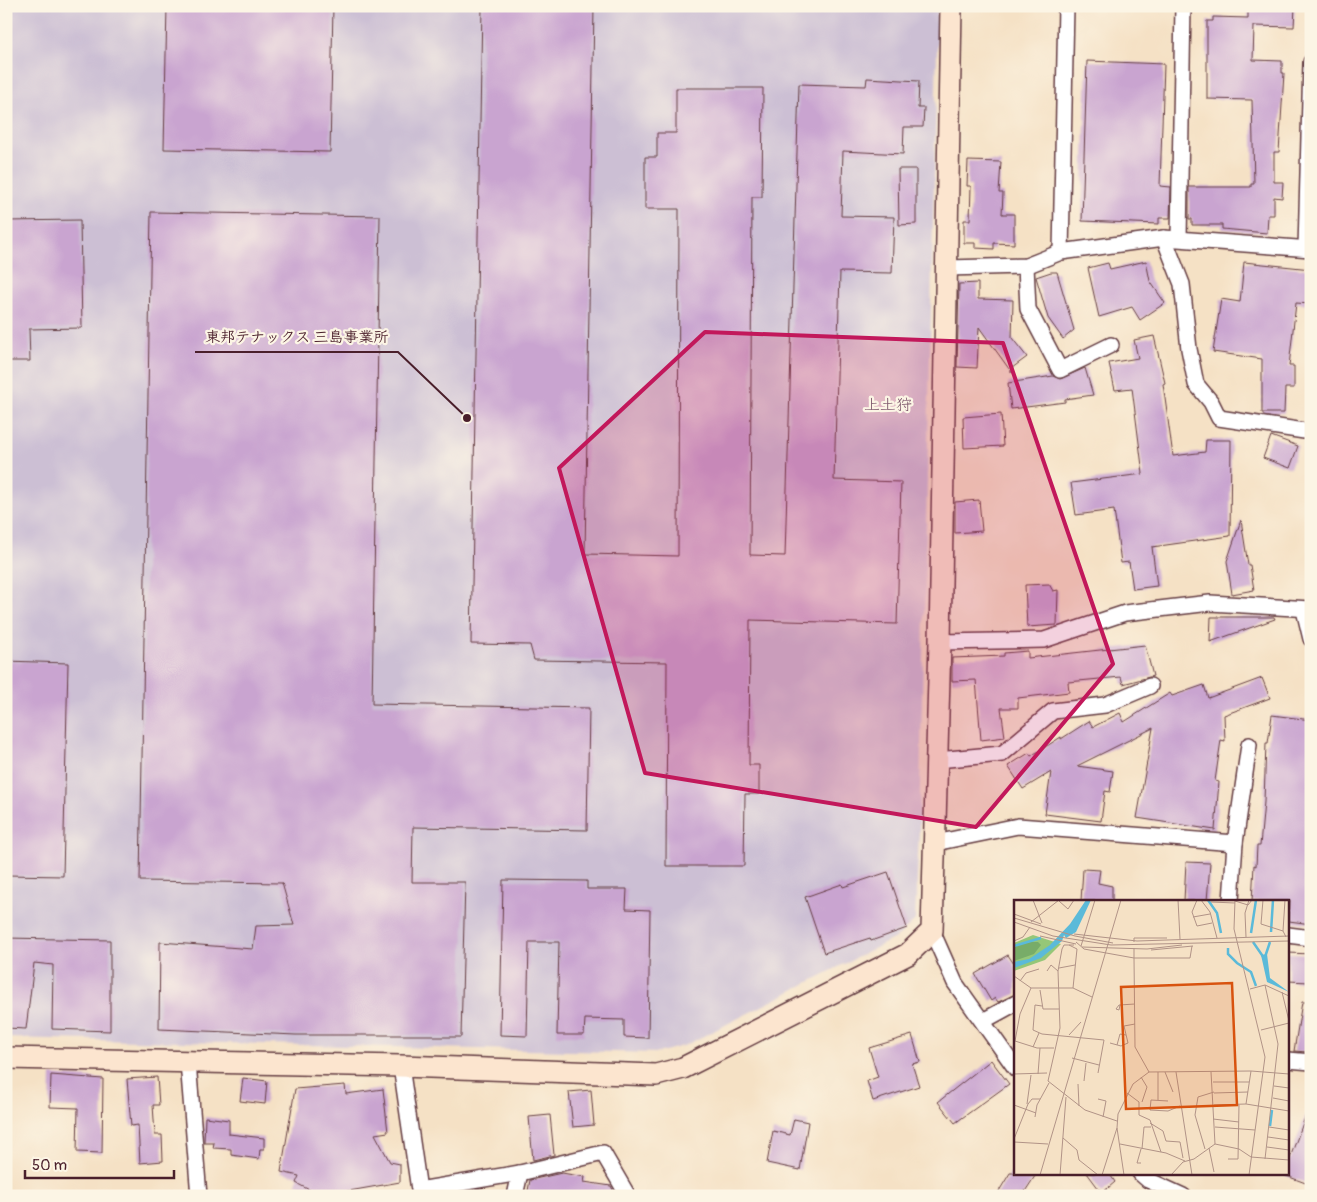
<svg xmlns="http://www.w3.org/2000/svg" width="1317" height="1202" font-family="Pangolin,'Klee One',sans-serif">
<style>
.industrial{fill:#ccbfd4}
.building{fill:#c9a4d0}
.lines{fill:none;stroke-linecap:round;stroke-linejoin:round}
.street-casing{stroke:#643c42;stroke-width:18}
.secondary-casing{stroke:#643c42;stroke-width:24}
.street{stroke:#fff;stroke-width:15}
.secondary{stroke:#fce5cf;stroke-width:21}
.marked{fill:#c2185b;fill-opacity:0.2;stroke:#c2185b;stroke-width:4;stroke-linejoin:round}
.labels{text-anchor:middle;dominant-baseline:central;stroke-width:4.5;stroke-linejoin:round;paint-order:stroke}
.quarter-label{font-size:16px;fill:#764e65;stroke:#fcf5e5}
.inset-river{fill:none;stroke:#5bbad9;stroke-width:2.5}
.inset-road{fill:none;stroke:#b19387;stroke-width:1}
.view{fill:#d8530f;fill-opacity:0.15;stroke:#d8530f;stroke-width:2.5}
.inset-edge{fill:none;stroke:#4a1f2b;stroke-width:2.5}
.leader{fill:none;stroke:#4a1f2b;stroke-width:2}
.callout-dot{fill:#4a1f2b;stroke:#fcf5e5;stroke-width:2}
.callout-label{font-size:15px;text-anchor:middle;font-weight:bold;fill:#4a1f2b;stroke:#fcf5e5;stroke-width:4.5;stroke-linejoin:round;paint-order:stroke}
</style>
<rect width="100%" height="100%" fill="#fcf5e5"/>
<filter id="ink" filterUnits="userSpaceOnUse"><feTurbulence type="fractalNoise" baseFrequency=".02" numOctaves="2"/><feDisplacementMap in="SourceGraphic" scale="10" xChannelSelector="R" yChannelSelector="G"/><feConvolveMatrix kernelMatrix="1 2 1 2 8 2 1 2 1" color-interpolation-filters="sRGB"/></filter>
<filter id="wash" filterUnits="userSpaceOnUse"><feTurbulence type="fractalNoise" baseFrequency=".0096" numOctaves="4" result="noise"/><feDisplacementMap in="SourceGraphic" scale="20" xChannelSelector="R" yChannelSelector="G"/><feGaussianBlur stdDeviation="1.12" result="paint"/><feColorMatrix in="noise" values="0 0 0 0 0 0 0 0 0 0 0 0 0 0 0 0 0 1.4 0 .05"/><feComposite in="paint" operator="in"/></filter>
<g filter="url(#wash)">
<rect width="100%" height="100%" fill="#f5e1c5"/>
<path class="industrial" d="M6,6H938L919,831L915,920L899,936L686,1045L658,1053L6,1038Z"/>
<g id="blocks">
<g class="building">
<path d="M167,6H333L330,152L164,149Z"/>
<path d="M482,6H594L585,554L678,556L679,209H645V157H657V133H676V88H763L762,197H752L750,555L785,556L799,84L866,86L867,78L919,81L918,108H924L923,127H904L903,154L843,151L841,216L894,217L892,273L840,272L834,480L901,482L897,624L750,620L749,765H759V794H745L744,866H666L667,662L534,660L530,645L471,644Z"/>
<path d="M1260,6H1295L1294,27L1254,26L1253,60L1282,61V73H1284L1279,152H1274V182H1283L1282,198L1274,197V215H1268L1267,233L1222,229V225H1192V219H1189V187H1251V184H1254L1252,100L1207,99V21H1213V17L1248,18V8H1260Z"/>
<path d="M1087,61L1164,64L1160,186L1171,187L1170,218H1159V224L1082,221Z"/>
<path d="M968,161L1001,162L999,193H1003L1002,214H1014V244L994,243V249L975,248V243H964V220H970L971,186H967Z"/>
<path d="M898,169H916V224L899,225Z"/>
<path d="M151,212L380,216L372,704L589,708L587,830L413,827L412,882H465L461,1037H434V1035H296L159,1029L160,942L253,949L256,926L294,925L282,883L140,881Z"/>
<path d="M80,220L82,328L29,329L30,361H6V221Z"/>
<path d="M1146,261L1150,281L1165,303L1140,320L1132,307L1099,317L1088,268L1108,263L1110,269Z"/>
<path d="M1244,262L1311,269V304L1296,303L1289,366H1294V388H1285L1284,413H1262V359L1213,352L1221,299L1240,302Z"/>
<path d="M1051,272H1057L1074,330L1063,339L1048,318L1036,277Z"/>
<path d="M978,283V299L1013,300L1012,338L1027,357L1012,368V373L979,327L977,368L957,367L959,284Z"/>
<path d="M1154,336L1165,383L1163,384L1173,456L1205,452L1206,440H1231L1230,536L1152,547L1157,586L1133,589L1129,562L1121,563L1114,510L1076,515L1071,483L1143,474L1132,388L1115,390L1109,363L1138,358L1134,340Z"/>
<path d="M1085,368L1093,395L1065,399V402L1011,409L1008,383L1053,376L1060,379Z"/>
<path d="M1001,414L1003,446L964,448L963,417Z"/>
<path d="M1271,436L1298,446L1290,468L1263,458Z"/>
<path d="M979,500L982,531L955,533V502Z"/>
<path d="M1241,520L1248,565H1250L1254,590L1232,594L1227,561Z"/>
<path d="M1049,584L1053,591L1058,590L1057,625L1027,627L1025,585Z"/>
<path d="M1211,617H1274L1275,619L1210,642Z"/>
<path d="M1145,645L1153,676L1123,684L1121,677L1068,682L1069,692L1018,698V708H1001L1005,737L981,740L976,680L952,681V658L1004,656V653L1028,651V658Z"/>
<path d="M6,661L68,663L63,876L6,875Z"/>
<path d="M1262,678L1270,698L1224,715L1225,741L1221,740L1215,781L1219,782L1215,830L1137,818L1153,728L1077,766L1113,771L1110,792L1105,791L1101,821L1045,814L1051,772L1023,789L1008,766L1029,753L1031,756L1061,737V739L1089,721L1093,727L1120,713L1124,722L1170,693L1172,696L1204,685L1208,698Z"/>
<path d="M1272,715L1311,720V924L1289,921L1290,901H1252L1254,865L1256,866L1257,846H1260L1264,802L1266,743H1268Z"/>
<path d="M1186,862L1210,863L1207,901H1184Z"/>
<path d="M1083,869L1100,870L1098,883L1112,886V901H1081Z"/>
<path d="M888,872L907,928L871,941L870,938L824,953L805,897L842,884L843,887Z"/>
<path d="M503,880L587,881V889H627L626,909L650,910L648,1038L624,1037V1020L585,1019L584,1035H557L559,942H529L527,1036L500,1035Z"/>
<path d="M6,938L110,940V1031L52,1029L53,965L34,963L26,1029L6,1028Z"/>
<path d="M1288,953L1311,954L1309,982L1288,981Z"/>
<path d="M1008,955L1016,967V994L998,1002L995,998L991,1001L975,974Z"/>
<path d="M1302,1002H1311V1045L1307,1052L1294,1051Z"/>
<path d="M912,1035L920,1062L912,1064L919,1086L873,1101L867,1081L878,1077L869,1048Z"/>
<path d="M991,1060L1009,1084L955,1123L938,1102Z"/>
<path d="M51,1075L103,1079L102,1153L77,1152L78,1108L50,1107Z"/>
<path d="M157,1077L159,1105H153L155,1135H162L163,1161L140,1163L138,1125L131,1126L127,1079Z"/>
<path d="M243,1078L267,1081L265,1104L240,1101Z"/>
<path d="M345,1085L346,1094L383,1089L388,1132L375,1134L390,1162L400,1164V1182L321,1196L296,1183L299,1176L281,1172L295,1089Z"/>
<path d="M591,1090L594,1125L573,1127L569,1092Z"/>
<path d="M1309,1107H1311V1185L1284,1175L1288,1173V1163Z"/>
<path d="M550,1115L554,1155L533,1160L529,1117Z"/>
<path d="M205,1117L229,1120V1134L264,1138V1149H260L259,1159L231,1155V1149L213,1148L214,1143H204Z"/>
<path d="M794,1119L808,1122L800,1170L767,1163L773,1131L790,1135Z"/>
<path d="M562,1173L585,1177L584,1182L611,1186L616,1196H527L530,1180Z"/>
<path d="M1010,1173H1037L1022,1196H996Z"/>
<path d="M1087,1173H1109L1115,1182L1102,1193Z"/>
</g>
</g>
</g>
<g filter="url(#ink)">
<use href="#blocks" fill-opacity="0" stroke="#643c42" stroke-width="1"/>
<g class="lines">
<defs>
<g id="street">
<path d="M1164,238L1182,284L1189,349L1196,384L1211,402L1219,418L1311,432"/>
<path d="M1179,238L1183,6"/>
<path d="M1306,248L1311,62"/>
<path d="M1061,252L1066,6"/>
<path d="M1026,266L1028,309L1060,370L1111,345"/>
<path d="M947,268L1026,266L1061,252L1164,238L1311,249"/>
<path d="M1304,610L1311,639"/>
<path d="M940,642L1044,640L1125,613L1210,603L1311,609"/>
<path d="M937,760L1002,754L1053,711L1105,705L1150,686"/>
<path d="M935,843L1018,826L1235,843"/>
<path d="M1231,901L1235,843L1249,745"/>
<path d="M932,931L955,983L1016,1069"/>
<path d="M1288,935L1311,938"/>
<path d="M983,1021L1016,1003"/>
<path d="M1288,1060L1311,1062"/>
<path d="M188,1062L199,1196"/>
<path d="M401,1066L419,1190L520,1173L603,1153L628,1196"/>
<path d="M1140,1173L1148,1180L1183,1196"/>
<path d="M515,1196L520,1173"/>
</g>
<path id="secondary" d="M6,1058L401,1066L656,1075L683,1068L908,954L932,931L940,642L951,6"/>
</defs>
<use href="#street" class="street-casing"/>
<use href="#secondary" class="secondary-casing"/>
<use href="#street" class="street"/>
<use href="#secondary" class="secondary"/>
</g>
</g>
<path class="marked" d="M705,332L1003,343L1113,664L976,827L645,773L559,468Z"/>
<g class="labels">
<g class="quarter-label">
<text x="888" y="405">上土狩</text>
</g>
</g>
<g transform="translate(1014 900)">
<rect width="275" height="275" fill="#f5e1c5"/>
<path d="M19,35L47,44L31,60L0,71V43Z" fill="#95c778"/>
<path d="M13,42H24L27,45L20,54L0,61V46Z" fill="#78ac68"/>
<path d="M72,0H77L62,32L52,38L50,35L48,41L27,58L0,68V62L15,59L36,45L56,24ZM253,54L256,78L275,92L253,82L247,55Z" fill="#5bbad9"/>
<path class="inset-river" d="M194,0L203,13L207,33M257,32L259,0M237,33L242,0M239,42L250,58M0,46L27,38M214,48V54L223,63L237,72L242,86M251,57L256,42M256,226L258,210"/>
<path class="inset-road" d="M19,0L28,23M164,0L166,39M183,0L178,12L183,26L198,23M187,0L196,12L203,38M221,0L220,29L251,157L235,275M249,0L247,24L269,31L272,37M45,1L54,9L60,0M221,1L234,5L238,0M197,2L221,3M0,14L27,24M179,17L196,14M0,18L61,36L99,43M0,22L39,36L97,45L275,41M17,22L45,0M269,31L271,0M60,34L123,41L275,36M26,36L62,44M232,37L231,13L235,0M0,41L9,37L16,27M62,42L70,49L120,58L121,147L135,172L237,171L275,174M120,42V38H153M55,45L63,49L59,88M60,45H50L48,49L44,71L46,128L34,181L71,210L103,221M67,46L81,0M68,47L133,49L168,45M120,48V58H176L178,46M137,50L179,46M45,68L61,65M33,71L37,65L44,71M0,76L17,88H59L78,97M6,81L12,73L25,69M236,89L251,85L275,96M26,90L29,109H45M268,92L275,121M106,105L105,110L102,109L105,105L121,104M28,106L21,105L19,130L28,134L90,140L84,173M247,130L275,123M55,135L67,122M1,141L6,114L17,88M1,141L23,148H40M96,143L107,146L114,143L110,126L121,124M103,145L106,134L112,135M19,147L25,133M58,158L85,165M144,172V200M151,172L159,192M162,172L178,275M197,172L201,244M0,174L33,173M24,174L26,148M127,177L133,187L128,202M70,181L72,163M199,182H235M64,184L65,206M260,186L275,188M113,193L125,202V215L136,220L147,252M200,193L234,192M259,198L275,201M84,199L92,201L89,217M154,201L137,200L136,210L154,211L166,206M13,204L17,175M232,204L237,171M0,205L22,213M200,205L232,204L275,211M21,217L23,205L35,183M199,219L225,222M136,223L149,231L152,241L166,242L169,258M201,227L241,230M255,227L275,230M254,237L275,240M49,238L63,250L65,260L84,275M0,239L14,204L18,199H26M0,242L34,244M106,244L152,253L171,261M253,247L275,250M195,248L200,272M127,249L123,263H127M128,249L130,227H137M191,249L181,215L184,197L200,192M214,259H224L225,205M251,259L264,144L251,85M26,275L107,0M46,275L52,197M88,275L103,228M110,275L103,228L104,214L119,184L135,172M157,275L169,262L180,259L201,244L225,249L237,257L275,260"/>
<path class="view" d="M218,83L223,205L112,209L107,87Z"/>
<rect width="275" height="275" class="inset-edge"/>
</g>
<path class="leader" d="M467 418L398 352H195"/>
<circle class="callout-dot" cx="467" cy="418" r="5"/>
<g class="callout-label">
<text x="297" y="342">東邦テナックス 三島事業所</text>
</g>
<rect width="1317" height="1202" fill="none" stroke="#fcf5e5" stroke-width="25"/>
<path d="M25 1170v8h149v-8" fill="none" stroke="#4a1f2b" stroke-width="2.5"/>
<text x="32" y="1170" font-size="15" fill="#4a1f2b" stroke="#fcf5e5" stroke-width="4" paint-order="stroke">50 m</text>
</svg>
